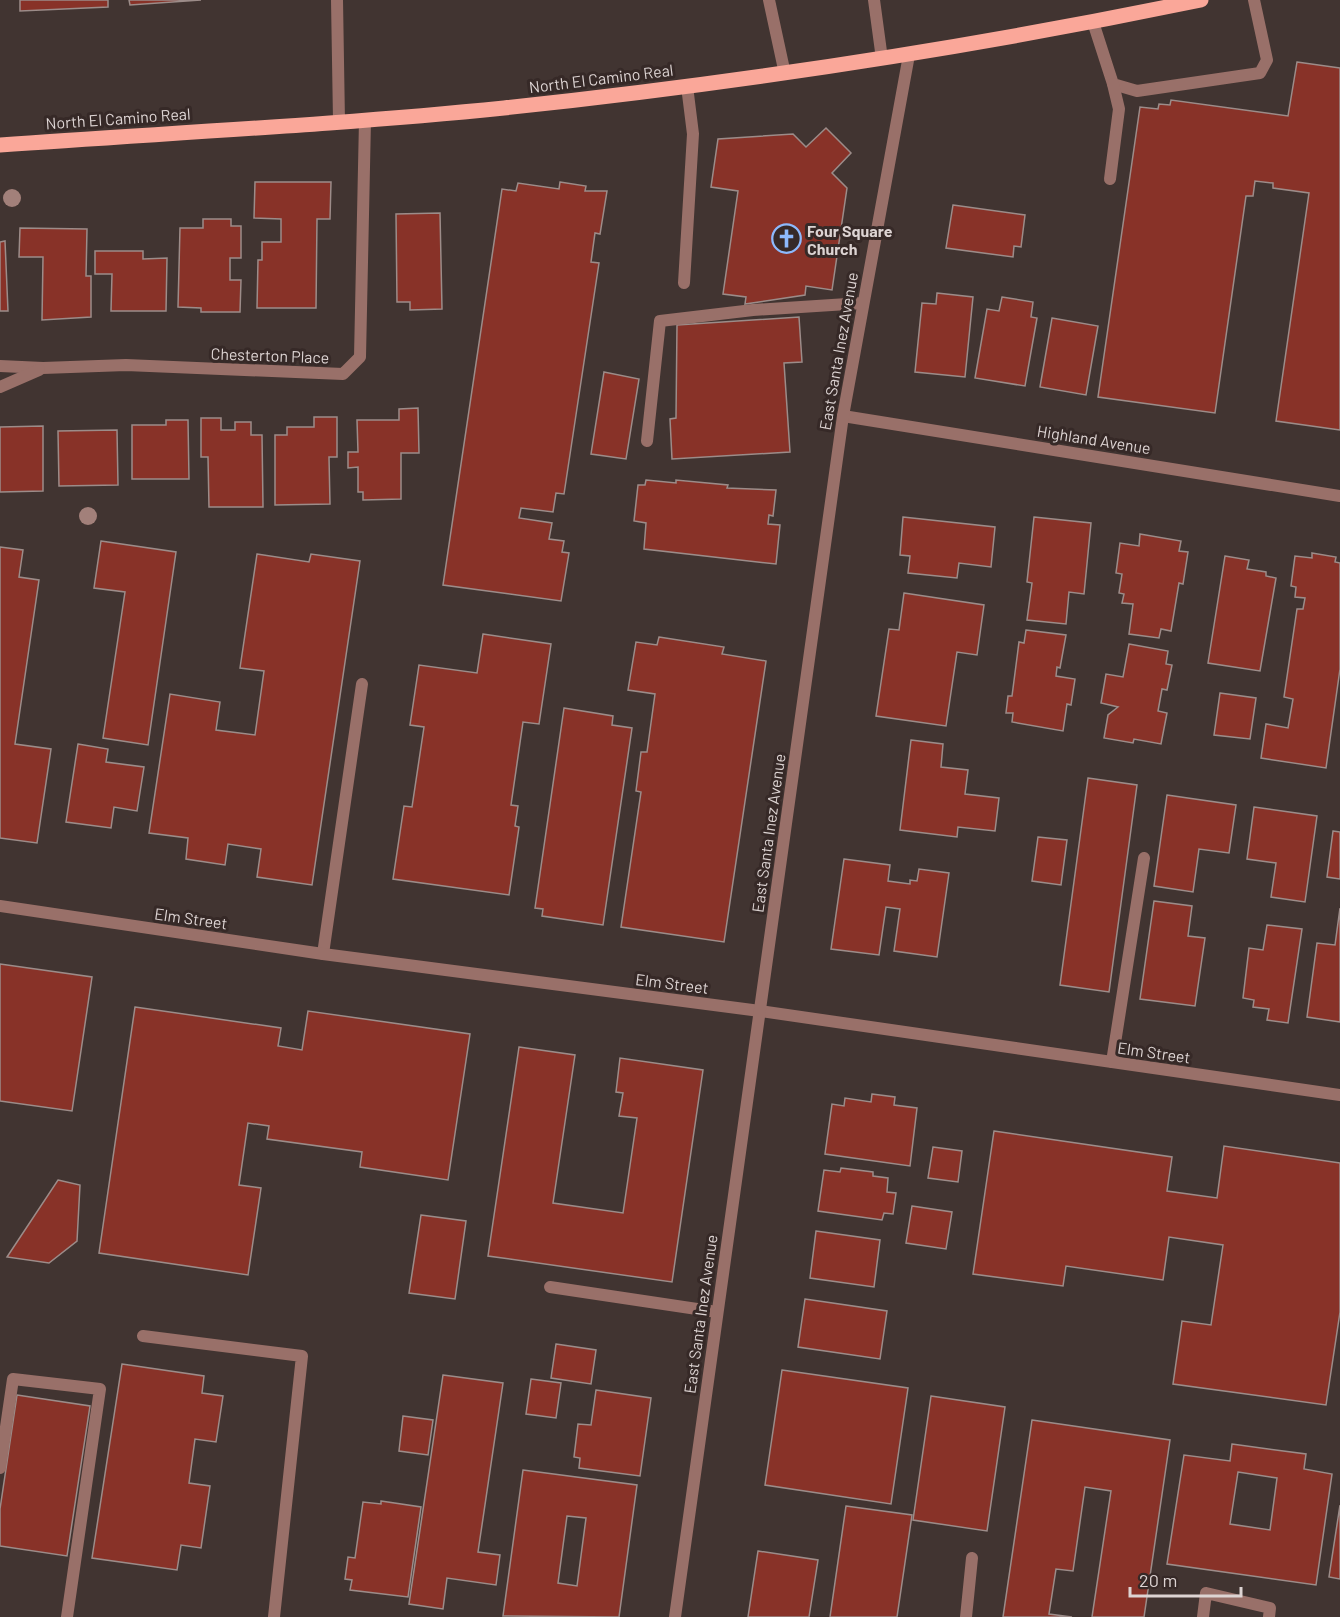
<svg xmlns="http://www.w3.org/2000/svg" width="1340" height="1617" font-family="Barlow,sans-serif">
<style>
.building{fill:#883228;stroke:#9c8c89;stroke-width:1.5;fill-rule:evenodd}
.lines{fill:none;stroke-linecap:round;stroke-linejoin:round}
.service{stroke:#997069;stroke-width:12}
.minor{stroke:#997069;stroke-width:12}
.primary{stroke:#faa799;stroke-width:15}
.tree{fill:#a2807a}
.labels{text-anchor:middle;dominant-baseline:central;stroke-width:6;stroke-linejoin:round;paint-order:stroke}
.street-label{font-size:16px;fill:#ddd4d3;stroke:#362927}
.poi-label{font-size:16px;font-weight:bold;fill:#ddd4d3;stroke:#362927;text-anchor:start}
</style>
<rect width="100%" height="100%" fill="#413431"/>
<g class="building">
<path d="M20,0H108V7L20,11Z"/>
<path d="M129,0H201L130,5Z"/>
<path d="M1297,62L1340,68V430L1276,421L1309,193L1273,188V183L1255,181L1253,196H1246L1215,413L1098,397L1140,107L1158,109L1159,104L1170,105L1171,100L1288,116Z"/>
<path d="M826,128L851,153L832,173L847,188L832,290L806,286L805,295L745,304L746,297L723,294L738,191L711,187L718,139L793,134L806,147Z"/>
<path d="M255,182H331L330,219H317L316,308H257L258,260H262V242H281V219L254,218Z"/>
<path d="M560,182L586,186L585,191H607L600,234L595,233L591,262L599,263L564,494L556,493L553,512L521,508L519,518L552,523L549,539L564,541L562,552L569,553L561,601L443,585L502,189L516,191L518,183L559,189Z"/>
<path d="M953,205L1025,215L1021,247L1014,246L1013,257L946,248Z"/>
<path d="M440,213L442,309L410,310V302H397L396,214Z"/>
<path d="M203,219H231V226H241V258H230V280H241L240,312H201V308L178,307L180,228H203Z"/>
<path d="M20,228L87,229L86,276H91V317L42,320L43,257H19Z"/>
<path d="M5,241L8,311H0V242Z"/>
<path d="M95,251H143V259L167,258L166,311H111L112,274H95Z"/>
<path d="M937,293L973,297L965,377L915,372L922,303L936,304Z"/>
<path d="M1002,297L1033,302L1031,317L1037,318L1025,386L975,378L987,309L999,311Z"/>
<path d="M799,317L802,362L784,363L790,452L672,459L670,419L676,418L677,325Z"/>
<path d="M1052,318L1098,326L1086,395L1040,387Z"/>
<path d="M604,372L639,379L626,459L591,454Z"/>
<path d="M418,408L419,453H401V499L363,500V492H358V467L348,468V452H358L357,420H399V409Z"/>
<path d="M314,417H337V457H329L330,504L275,505V435H287V427H314Z"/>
<path d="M201,418H221V430H235V422H251V435H262L263,507H209L208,457H201Z"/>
<path d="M166,420H188L189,479H132V425H166Z"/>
<path d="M43,426V491L0,492V427Z"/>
<path d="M117,430L118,485L59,486L58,431Z"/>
<path d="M646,480L676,483V480L728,485L727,488L776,490L773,516L769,515L768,524L780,525L776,564L644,549L646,523L634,521L638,485H645Z"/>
<path d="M903,517L995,527L991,567L959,563L957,578L908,573L910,556L900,555Z"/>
<path d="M1034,517L1091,523L1084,594L1069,592L1066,624L1027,620L1032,583L1027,582Z"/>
<path d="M1140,534L1181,541L1179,551L1188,552L1183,584L1179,583L1171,631L1161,629L1159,638L1129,634L1133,604L1122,603L1124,594L1119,593L1122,574L1116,573L1120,543L1139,546Z"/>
<path d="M101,541L176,552L148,745L103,738L125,592L94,588Z"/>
<path d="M0,547L23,550L19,577L39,580L15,744L51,749L37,843L0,838Z"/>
<path d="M1312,553L1336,557L1335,562L1340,563V669L1326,768L1261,758L1266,724L1288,728L1293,699L1284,697L1297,609H1303L1305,598L1295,597L1296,587L1291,586L1295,556L1312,558Z"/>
<path d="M257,554L309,562L311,554L360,561L312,885L257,877L261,849L228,844L225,865L186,859L188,838L149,833L170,694L220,702L216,730L255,735L264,671L240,668Z"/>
<path d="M1225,556L1249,560L1247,569L1266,572V576L1276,578L1260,671L1208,663Z"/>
<path d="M904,593L984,605L977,655L957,652L946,726L876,716L889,629L899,630Z"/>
<path d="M1026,630L1066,635L1060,668L1057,667L1056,676L1075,679L1071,705L1067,704L1063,731L1012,722L1013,713H1006L1008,696H1012L1019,642L1024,643Z"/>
<path d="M483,634L551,644L539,724L523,722L511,805L518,806L515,826L519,827L509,895L393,879L404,806L412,807L424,727L410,725L419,665L477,673Z"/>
<path d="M659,637L724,647L722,654L766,661L724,942L621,927L641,792L636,791L641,752H647L655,694L628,690L636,642L657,645Z"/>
<path d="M1129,644L1168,651L1166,664L1172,665L1167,690L1162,689L1158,711L1167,713L1161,744L1134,739L1133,743L1104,738L1108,715L1118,707L1101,703L1106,674L1123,677Z"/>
<path d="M1220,693L1256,698L1250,739L1214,735Z"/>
<path d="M564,708L613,716L612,725L632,728L603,925L542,916L543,909L535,908Z"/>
<path d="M911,740L943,744L941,767L968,770L965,794L999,798L995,831L958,827L957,837L900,830Z"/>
<path d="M78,744L108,749L106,762L144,767L137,811L114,807L111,828L66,822Z"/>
<path d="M1088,778L1137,785L1109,992L1060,985Z"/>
<path d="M1167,795L1236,805L1229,853L1199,849L1193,892L1154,886Z"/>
<path d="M1254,807L1317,816L1305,902L1271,897L1276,863L1247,859Z"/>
<path d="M1333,831L1340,832V879L1327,877Z"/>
<path d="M1038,837L1067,840L1061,885L1032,881Z"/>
<path d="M844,859L890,865L888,881L910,884V880L917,881L919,869L949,873L937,957L894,951L900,909L886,907L879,955L831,949Z"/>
<path d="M1154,901L1192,906L1188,936L1205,938L1195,1006L1140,999Z"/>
<path d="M1340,908V1022L1307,1017L1317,943L1335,945Z"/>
<path d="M1267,925L1302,929L1288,1023L1267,1020L1269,1009L1253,1007L1254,1000L1243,998L1249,948L1263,950Z"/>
<path d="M0,964L92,977L72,1111L0,1101Z"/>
<path d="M135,1007L281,1028L278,1046L302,1050L308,1011L470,1034L448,1180L360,1167L362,1152L267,1139L269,1126L248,1123L239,1185L261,1188L248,1275L99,1253Z"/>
<path d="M519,1047L575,1055L553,1203L623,1213L637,1118L619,1116L623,1093L616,1092L620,1058L703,1070L672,1282L488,1256Z"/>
<path d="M872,1094L895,1097L894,1105L917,1108L910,1166L825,1154L832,1104L844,1106L845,1098L871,1102Z"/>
<path d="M994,1131L1172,1157L1167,1191L1217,1198L1224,1146L1340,1163V1312L1326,1405L1173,1384L1182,1321L1211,1325L1223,1245L1169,1237L1163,1280L1066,1266L1063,1286L973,1274Z"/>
<path d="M933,1147L962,1151L958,1182L928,1178Z"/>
<path d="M841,1168L873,1172V1176L888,1178L887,1192L896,1193L893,1214L884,1213L882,1220L818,1211L824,1170L840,1172Z"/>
<path d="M58,1180L80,1185L77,1241L49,1263L7,1257Z"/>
<path d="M912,1206L952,1212L946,1249L906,1243Z"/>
<path d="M421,1215L466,1221L455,1299L409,1293Z"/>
<path d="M816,1231L880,1240L874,1287L810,1278Z"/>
<path d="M805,1299L887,1311L880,1359L798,1347Z"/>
<path d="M556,1344L596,1350L591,1384L551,1378Z"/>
<path d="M122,1364L204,1376L202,1393L223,1396L216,1442L195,1439L189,1483L210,1486L201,1548L181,1545L177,1570L92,1558Z"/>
<path d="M782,1370L908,1388L891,1504L765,1485Z"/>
<path d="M443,1375L503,1383L478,1552L500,1555L496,1585L447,1578L443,1609L409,1604Z"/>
<path d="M531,1379L561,1383L556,1418L526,1414Z"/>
<path d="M596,1390L651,1398L640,1476L579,1468L580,1458L574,1457L578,1424L591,1425Z"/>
<path d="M17,1395L90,1406L67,1556L0,1546V1509Z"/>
<path d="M931,1396L1005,1407L987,1531L913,1520Z"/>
<path d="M403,1416L433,1420L428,1455L399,1451Z"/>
<path d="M1032,1420L1170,1440L1144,1617H1092L1111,1491L1085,1487L1073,1571L1056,1569L1049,1614L1072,1617H1003Z"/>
<path d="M1232,1444L1306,1454L1304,1469L1332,1474L1316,1585L1167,1564L1184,1455L1230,1461ZM1238,1472L1277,1478L1270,1530L1230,1524Z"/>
<path d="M523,1470L637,1485L619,1617L503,1616ZM567,1516L586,1518L577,1586L558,1583Z"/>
<path d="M381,1501L421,1507L408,1597L350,1590L352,1580L345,1579L348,1557L355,1558L363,1502L381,1504Z"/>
<path d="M1340,1505V1579L1329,1577Z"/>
<path d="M846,1506L912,1515L897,1617H830Z"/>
<path d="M758,1551L818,1560L809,1617H748Z"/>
</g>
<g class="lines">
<g class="service">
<path d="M337,0L339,121"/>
<path d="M769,0L785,74"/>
<path d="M874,0L882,59"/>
<path d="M1093,22L1113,84L1137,91L1260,73L1267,60L1254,0"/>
<path d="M1110,179L1119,109L1113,84"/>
<path d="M684,283L693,134L687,86"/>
<path d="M647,441L660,321L753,310L863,303"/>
<path d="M323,954L362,684"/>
<path d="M1112,1062L1144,858"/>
<path d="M550,1287L717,1312"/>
<path d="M143,1336L302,1356L274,1617"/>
<path d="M0,1468L13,1379L100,1389L67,1617"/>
<path d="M966,1617L972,1558"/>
<path d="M1203,1617L1206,1593L1270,1608L1269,1617"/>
</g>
<g class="minor">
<path d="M0,366L43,368L126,365L343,374L360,357L365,120"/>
<path d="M0,387L39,370"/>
<path d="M843,416L1340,496"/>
<path d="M0,906L323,954L760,1011L1340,1095"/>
<path d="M675,1617L843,416L909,55"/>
</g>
<path class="primary" d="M0,145C168,133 336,125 504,108C738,83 970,48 1201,0"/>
</g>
<g class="tree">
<circle cx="12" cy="198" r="9"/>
<circle cx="88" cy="516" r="9"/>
</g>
<defs>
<symbol id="church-ring" viewBox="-11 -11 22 22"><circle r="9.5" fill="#362927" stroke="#8db9fc" stroke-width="1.5"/><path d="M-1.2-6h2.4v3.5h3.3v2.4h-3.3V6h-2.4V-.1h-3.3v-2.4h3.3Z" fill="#8db9fc"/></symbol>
</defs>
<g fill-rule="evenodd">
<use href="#church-ring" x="770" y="222" width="33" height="33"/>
</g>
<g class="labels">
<g class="street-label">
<text transform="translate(601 78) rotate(-7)">North El Camino Real</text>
<text transform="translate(118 118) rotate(-4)">North El Camino Real</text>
<text transform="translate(838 351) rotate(-80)">East Santa Inez Avenue</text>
<text transform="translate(270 355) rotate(2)">Chesterton Place</text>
<text transform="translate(1094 439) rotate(9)">Highland Avenue</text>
<text transform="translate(768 833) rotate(-82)">East Santa Inez Avenue</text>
<text transform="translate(191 918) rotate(8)">Elm Street</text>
<text transform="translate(672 983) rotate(7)">Elm Street</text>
<text transform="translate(1154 1052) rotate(8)">Elm Street</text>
<text transform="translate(700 1314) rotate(-82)">East Santa Inez Avenue</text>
</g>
<g class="poi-label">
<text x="807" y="230">Four Square<tspan x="807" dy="18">Church</tspan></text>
</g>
</g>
<path d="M1130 1587v9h111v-9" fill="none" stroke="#ddd4d3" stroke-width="3"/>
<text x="1139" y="1587" font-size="18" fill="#ddd4d3" stroke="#362927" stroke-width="4.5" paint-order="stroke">20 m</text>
</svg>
